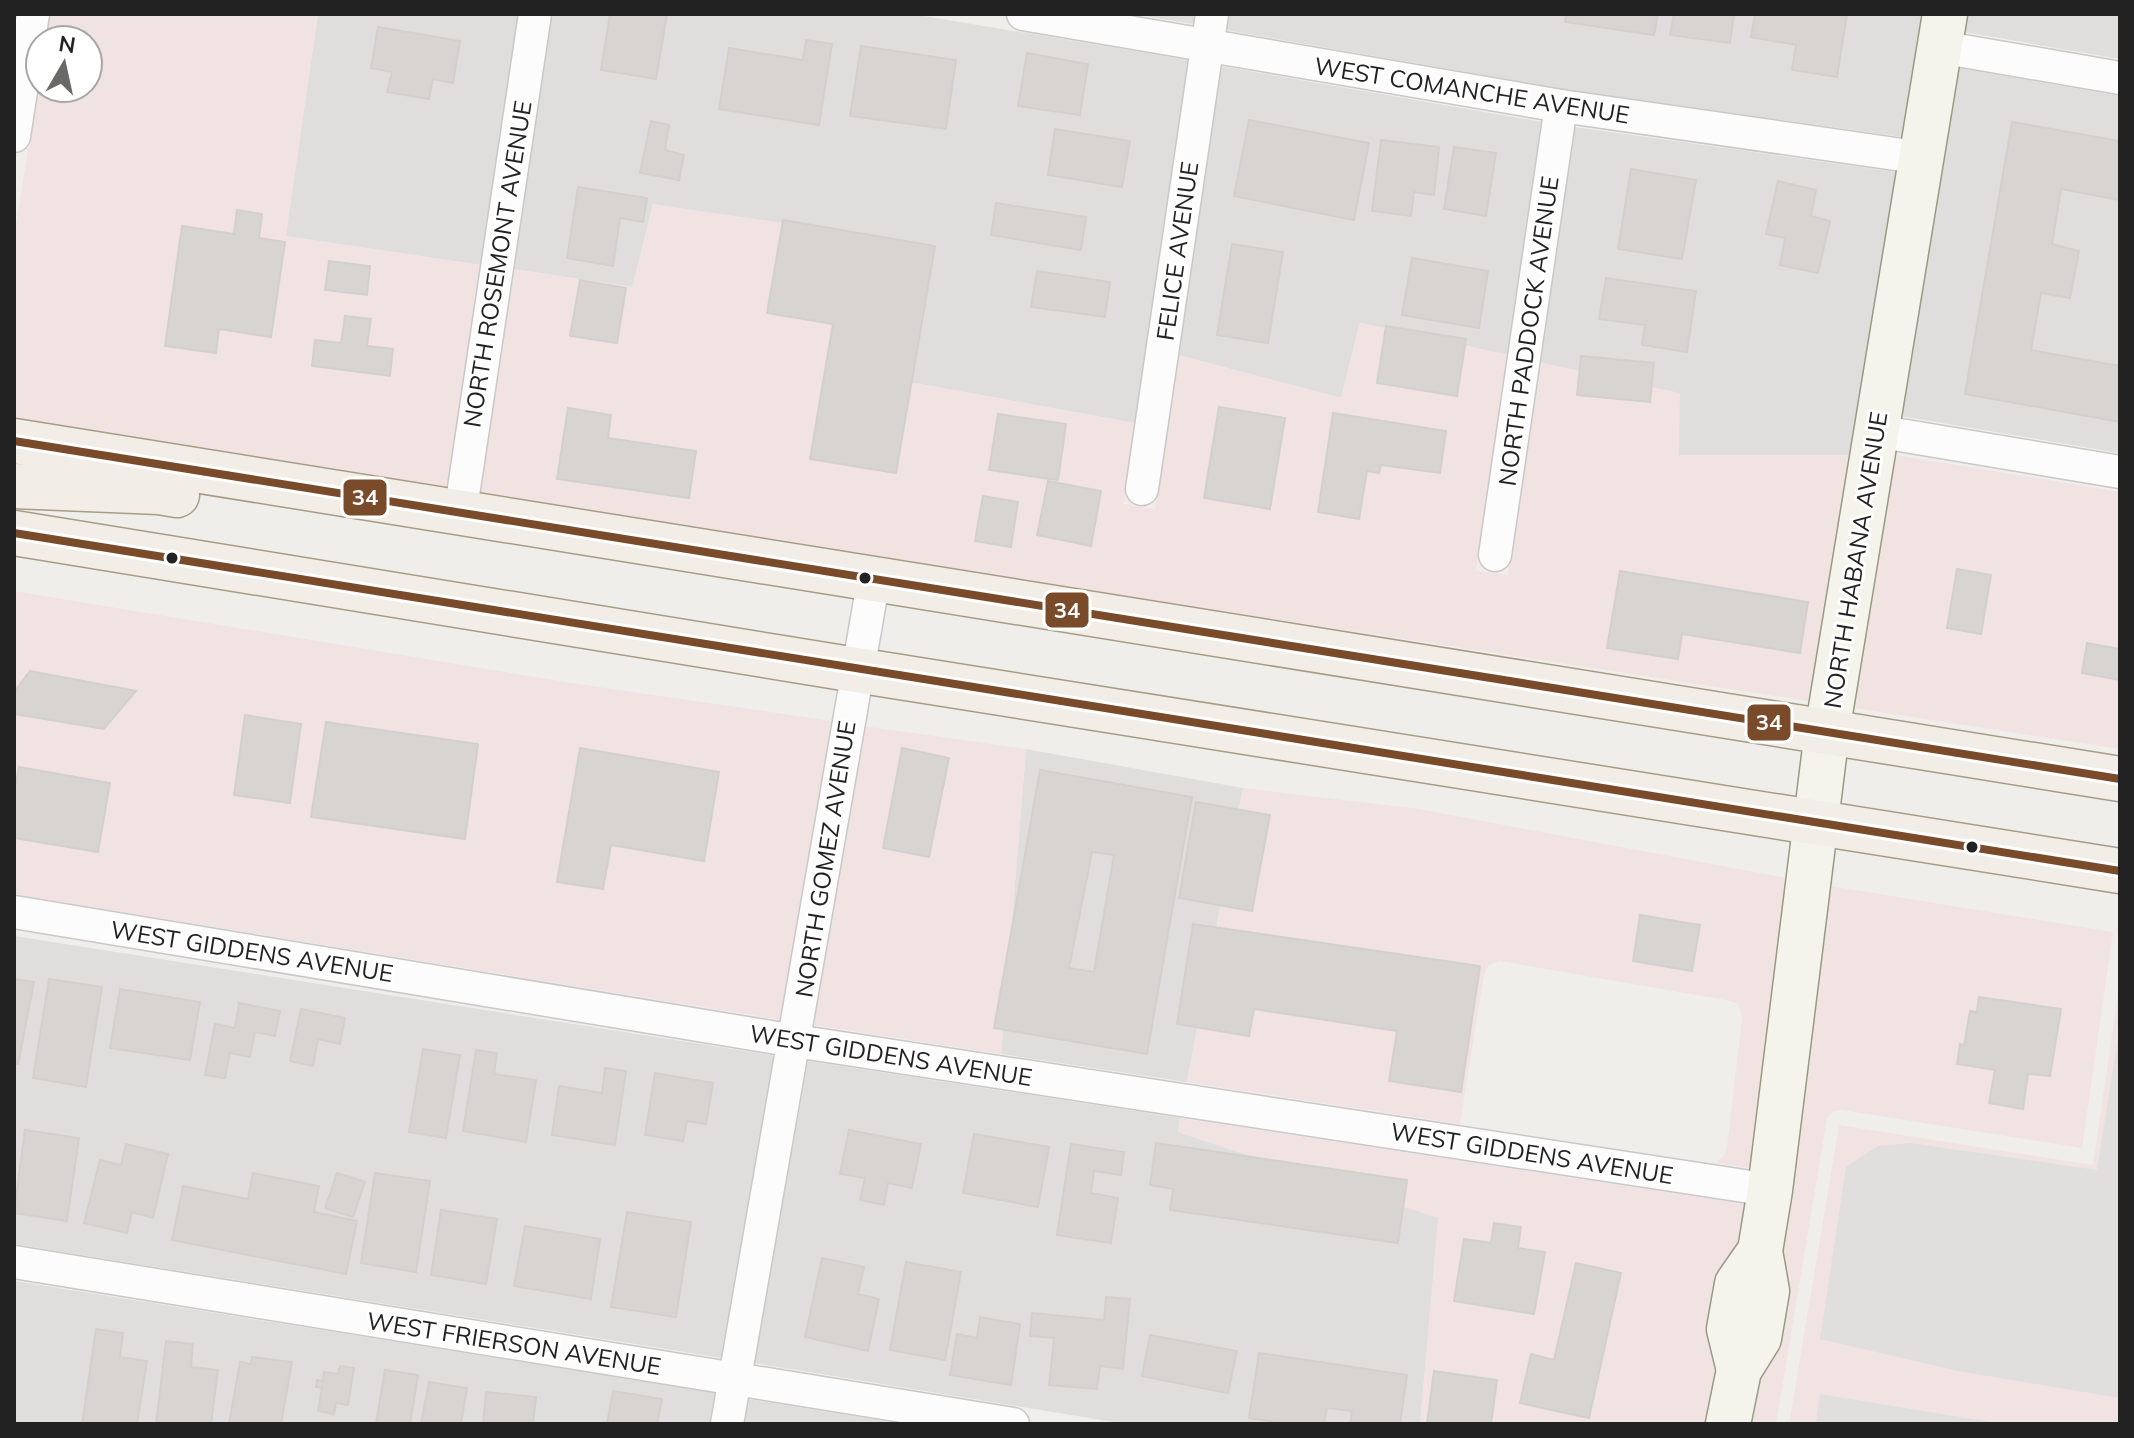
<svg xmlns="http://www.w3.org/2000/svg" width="2134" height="1438" font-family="Mulish,sans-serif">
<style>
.residential{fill:#dfdedc}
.commercial{fill:#f1e3e1}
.parking{fill:#e0dfde}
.building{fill:#d7d4d2;stroke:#d3d0cc;stroke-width:2;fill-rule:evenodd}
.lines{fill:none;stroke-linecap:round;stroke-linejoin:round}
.street-casing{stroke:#c9c8c7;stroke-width:35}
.secondary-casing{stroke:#999a82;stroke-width:47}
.primary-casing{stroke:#a79c86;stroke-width:47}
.street{stroke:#fdfcfc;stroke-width:32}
.secondary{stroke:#f4f4ed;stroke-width:44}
.primary{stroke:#f3ede7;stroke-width:44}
.bus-1-casing{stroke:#fff;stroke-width:14}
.bus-1{stroke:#7a4b2a;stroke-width:8}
.bus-dot{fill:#222;stroke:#fff;stroke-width:3}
.labels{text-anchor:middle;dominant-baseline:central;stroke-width:6;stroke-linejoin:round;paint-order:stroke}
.street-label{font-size:24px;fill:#222;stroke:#fff}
.line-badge{stroke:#fff;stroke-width:3}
.badge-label{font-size:22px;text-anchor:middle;font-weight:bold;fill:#fff}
</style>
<rect width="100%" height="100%" fill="#f0eeeb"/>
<g class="residential">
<path d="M318,14H519L481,265L285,236Z"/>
<path d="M551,14H912L1188,60L1135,423L909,382L653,204L633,287L513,269Z"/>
<path d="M1133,14H1196L1194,24Z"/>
<path d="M1229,14H1929L1910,138L1563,89L1226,30Z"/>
<path d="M1962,14H2120V59L1959,31Z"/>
<path d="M1220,66L1542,122L1508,355L1360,323L1341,398L1178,355Z"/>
<path d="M1953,67L2120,96V453L1894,415Z"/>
<path d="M1574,127L1903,173L1856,455H1679L1539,362Z"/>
<path d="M1026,749L1243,788L1187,1082L1001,1054Z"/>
<path d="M14,936L776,1056L722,1358L14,1244Z"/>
<path d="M808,1061L1180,1118L1178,1132L1439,1218L1420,1424H1126L754,1363Z"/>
<path d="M14,1281L716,1393L710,1424H14Z"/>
<path d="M748,1399L902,1424H743Z"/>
</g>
<g class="commercial">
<path d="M50,14H318L286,236L481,265L446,492L196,453L14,418V237L40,75V88H88V40H46Z"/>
<path d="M653,204L928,244L909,382L1135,423L1124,504L1155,509L1178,355L1341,398L1360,323L1508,355L1476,571L1508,575L1539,362L1680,393L1679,455H1856L1815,702L478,497L513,269L632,287Z"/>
<path d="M1896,455L2120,492V749L1847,707L1888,456Z"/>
<path d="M14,591L578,684L832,721L782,1020L14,894Z"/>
<path d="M863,726L1026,749L1001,1054L814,1025Z"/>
<path d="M1243,788L1419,809L1792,879L1756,1169L1715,1163L1724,1156L1727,1147L1742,1018L1739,1005L1731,1001L1500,961L1489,965L1484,974L1460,1124L1187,1082Z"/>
<path d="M1824,885L2113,932L2082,1148L1842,1110L1834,1111L1827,1118L1776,1424H1744L1777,1255Z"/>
<path d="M2120,980V1424H1789L1839,1125L2093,1165Z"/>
<path d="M1180,1118L1751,1205L1711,1424H1420L1438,1218L1178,1132Z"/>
</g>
<g class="parking">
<path d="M2120,1025V1398L1958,1371L1820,1339L1846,1167L1878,1146L1910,1143L2097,1170Z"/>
<path d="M1820,1394L2003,1424H1830L1816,1422Z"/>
</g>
<g class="building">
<path d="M610,14H667L656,79L601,70Z"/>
<path d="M1566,14H1658L1654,35L1565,22Z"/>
<path d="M1674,14H1734L1730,43L1670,35Z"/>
<path d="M1755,14H1847L1837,77L1792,70L1796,45L1751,37Z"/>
<path d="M378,27L460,41L453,83L433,79L429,99L387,92L392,72L371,68Z"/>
<path d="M806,40L832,44L819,125L719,109L729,48L803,60Z"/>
<path d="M861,46L956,60L946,129L850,116Z"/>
<path d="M1027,53L1088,64L1080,115L1018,106Z"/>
<path d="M1249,120L1369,143L1354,220L1234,196Z"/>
<path d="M651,121L669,125L665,150L684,155L679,180L640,173Z"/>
<path d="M2012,122L2120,141V200L2061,189L2052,244L2079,251L2070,298L2041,293L2031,350L2120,366V422L1965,394Z"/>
<path d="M1055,129L1130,141L1122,187L1048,175Z"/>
<path d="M1381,140L1439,147L1434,195L1414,192L1411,216L1372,211Z"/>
<path d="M1454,147L1496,153L1486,216L1444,209Z"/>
<path d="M1631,169L1696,180L1682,259L1618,249Z"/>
<path d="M1778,181L1816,190L1811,216L1830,221L1818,273L1780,265L1785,238L1766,234Z"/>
<path d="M578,187L647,198L643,222L620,218L613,266L567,258Z"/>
<path d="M996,203L1086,217L1081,250L991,235Z"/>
<path d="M237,210L262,214L259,238L285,242L271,337L219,329L216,353L165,346L182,226L234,234Z"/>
<path d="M783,220L935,246L896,473L810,459L833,324L767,313Z"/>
<path d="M1232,244L1283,252L1268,343L1217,335Z"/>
<path d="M1412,258L1488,271L1479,328L1402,315Z"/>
<path d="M329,261L370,266L367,295L325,290Z"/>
<path d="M1037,271L1110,282L1105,317L1031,307Z"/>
<path d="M1606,278L1696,291L1687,352L1642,345L1645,325L1599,319Z"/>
<path d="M580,280L626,288L617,343L570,336Z"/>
<path d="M345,316L371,319L367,346L393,349L390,376L312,366L315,340L341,343Z"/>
<path d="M1386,326L1466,339L1457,396L1377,383Z"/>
<path d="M1581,356L1654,363L1650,402L1577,395Z"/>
<path d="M1219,407L1285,418L1270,509L1204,498Z"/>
<path d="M568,408L611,415L608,438L696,451L689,498L557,479Z"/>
<path d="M1333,413L1446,431L1440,473L1381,465L1379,473L1367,471L1359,519L1318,512Z"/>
<path d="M998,414L1066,424L1058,480L989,470Z"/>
<path d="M1048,481L1101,491L1091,546L1037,535Z"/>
<path d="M983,496L1018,502L1011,547L975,541Z"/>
<path d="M1957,569L1991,575L1981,634L1947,628Z"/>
<path d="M1620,571L1808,602L1800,653L1682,634L1678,659L1607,648Z"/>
<path d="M2087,643L2120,649V680L2082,673Z"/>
<path d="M30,671L136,691L104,729L14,714V692Z"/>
<path d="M245,715L301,724L290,803L234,795Z"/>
<path d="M326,722L478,744L465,839L311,817Z"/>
<path d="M580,748L719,772L704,861L611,845L603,889L557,882Z"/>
<path d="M902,748L949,758L929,857L883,848Z"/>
<path d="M19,767L110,783L98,852L14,838V794Z"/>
<path d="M1040,770L1192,797L1147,1054L994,1028ZM1092,852L1114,855L1094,972L1069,968Z"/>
<path d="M1196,802L1270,815L1252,911L1179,898Z"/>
<path d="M1640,915L1700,925L1692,971L1633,961Z"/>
<path d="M1193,924L1480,966L1461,1092L1389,1081L1397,1031L1254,1009L1249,1036L1177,1024Z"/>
<path d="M14,979L34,982L18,1064L14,1063Z"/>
<path d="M49,979L102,987L86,1087L33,1078Z"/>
<path d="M120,989L200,1002L190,1060L110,1048Z"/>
<path d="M1979,997L2061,1009L2050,1076L2028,1074L2023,1109L1989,1103L1995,1070L1957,1064L1960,1044L1964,1046L1970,1011L1977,1012Z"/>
<path d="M239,1003L280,1011L275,1036L255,1032L250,1057L230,1053L225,1078L205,1075L215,1024L235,1028Z"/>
<path d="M301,1009L345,1018L340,1044L318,1039L313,1066L290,1061Z"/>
<path d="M423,1049L460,1055L446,1138L409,1132Z"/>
<path d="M476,1050L497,1053L494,1074L536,1080L526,1142L463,1131Z"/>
<path d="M605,1068L626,1071L615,1145L552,1135L559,1086L602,1093Z"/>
<path d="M655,1073L713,1083L706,1124L687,1121L683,1141L645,1135Z"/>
<path d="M25,1130L79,1138L67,1221L14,1213Z"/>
<path d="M849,1130L921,1144L912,1188L888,1183L884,1205L860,1200L865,1178L840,1174Z"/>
<path d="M974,1134L1049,1147L1038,1207L963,1193Z"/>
<path d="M1156,1143L1407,1180L1398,1243L1170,1210L1173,1189L1150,1185Z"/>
<path d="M126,1144L168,1154L153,1218L132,1212L127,1233L84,1223L100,1160L121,1165Z"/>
<path d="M1071,1144L1124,1152L1121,1175L1094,1171L1091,1193L1118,1198L1111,1243L1057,1235Z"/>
<path d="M253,1173L319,1186L314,1212L357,1221L346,1274L172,1240L183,1186L248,1199Z"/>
<path d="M337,1173L365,1182L353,1217L325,1208Z"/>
<path d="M375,1173L430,1181L416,1272L361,1263Z"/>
<path d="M441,1210L497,1219L486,1284L431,1275Z"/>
<path d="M627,1212L691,1222L676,1317L611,1307Z"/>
<path d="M1494,1223L1521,1227L1518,1248L1545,1252L1534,1314L1454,1301L1464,1239L1491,1243Z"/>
<path d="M525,1226L600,1239L591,1299L514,1286Z"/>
<path d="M822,1258L864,1267L858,1294L879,1299L868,1351L805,1337Z"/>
<path d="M906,1262L961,1272L945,1360L890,1350Z"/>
<path d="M1576,1263L1621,1273L1589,1418L1520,1403L1531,1354L1554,1360Z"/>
<path d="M1106,1297L1130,1299L1123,1369L1100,1366L1097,1389L1049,1385L1054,1338L1030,1336L1032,1313L1104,1320Z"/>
<path d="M980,1317L1020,1324L1011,1385L950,1375L957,1334L977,1338Z"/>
<path d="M96,1329L123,1333L120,1357L147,1361L137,1424H82Z"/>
<path d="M1150,1335L1237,1351L1228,1393L1142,1376Z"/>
<path d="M166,1341L193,1344L191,1367L218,1370L211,1424H156Z"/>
<path d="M1259,1353L1407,1375L1400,1424H1350L1352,1411L1327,1408L1324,1424H1290L1249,1418Z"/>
<path d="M252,1357L292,1362L281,1424H229L240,1362L251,1364Z"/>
<path d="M340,1366L354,1368L348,1405L336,1403L334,1414L318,1411L322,1388L316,1387L317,1380L323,1381L324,1372L338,1374Z"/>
<path d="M385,1370L418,1375L410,1424H376Z"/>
<path d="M1434,1371L1497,1380L1491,1424H1427Z"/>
<path d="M429,1382L467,1388L461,1424H421Z"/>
<path d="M613,1391L662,1399L657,1424H607Z"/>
<path d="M486,1392L536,1397L533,1424H483Z"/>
</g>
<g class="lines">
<defs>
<g id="street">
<path d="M1023,14L1561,106L1923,158"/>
<path d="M1940,47L2120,78"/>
<path d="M14,136L33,14"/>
<path d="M1876,431L2120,472"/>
<path d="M1142,489L1212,14"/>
<path d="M460,515L535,14"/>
<path d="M1495,555L1561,106"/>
<path d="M14,912L795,1041L1770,1190"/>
<path d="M14,1262L1013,1424"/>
<path d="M727,1424L874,578"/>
</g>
<g id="secondary">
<path d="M1739,1370L1729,1329L1737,1284L1760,1251"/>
<path d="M1728,1424L1739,1370L1759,1338L1767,1291L1760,1251L1770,1190L1827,732L1945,14"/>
</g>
<g id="primary">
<path d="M14,441L2120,779"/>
<path d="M14,486L159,492L177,495"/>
<path d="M14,533L856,670L2120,871"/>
</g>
</defs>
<use href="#street" class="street-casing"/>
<use href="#secondary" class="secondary-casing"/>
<use href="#primary" class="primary-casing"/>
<use href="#street" class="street"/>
<use href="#secondary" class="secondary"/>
<use href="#primary" class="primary"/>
<defs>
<g id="bus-1">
<path d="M14,441L2120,779"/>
<path d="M14,533L2120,871"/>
</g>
</defs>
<use href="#bus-1" class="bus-1-casing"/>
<use href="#bus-1" class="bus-1"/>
</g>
<g class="bus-dot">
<circle cx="172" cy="558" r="7"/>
<circle cx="865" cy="578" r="7"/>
<circle cx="1972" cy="847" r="7"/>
</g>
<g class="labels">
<g class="street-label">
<text transform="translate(1472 90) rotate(9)">WEST COMANCHE AVENUE</text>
<text transform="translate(1177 251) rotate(-82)">FELICE AVENUE</text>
<text transform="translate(497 264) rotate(-81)">NORTH ROSEMONT AVENUE</text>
<text transform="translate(1528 331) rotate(-82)">NORTH PADDOCK AVENUE</text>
<text transform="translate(1855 560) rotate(-81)">NORTH HABANA AVENUE</text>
<text transform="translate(825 859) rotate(-81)">NORTH GOMEZ AVENUE</text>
<text transform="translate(252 951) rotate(9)">WEST GIDDENS AVENUE</text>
<text transform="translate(891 1055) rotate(9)">WEST GIDDENS AVENUE</text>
<text transform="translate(1532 1153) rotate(9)">WEST GIDDENS AVENUE</text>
<text transform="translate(514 1343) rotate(9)">WEST FRIERSON AVENUE</text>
</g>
</g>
<g class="line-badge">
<rect x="342" y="478" width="46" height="39" rx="8" fill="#7a4b2a"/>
<rect x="1044" y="591" width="46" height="38" rx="8" fill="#7a4b2a"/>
<rect x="1746" y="703" width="46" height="39" rx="8" fill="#7a4b2a"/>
</g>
<g class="badge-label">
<text x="365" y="505">34</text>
<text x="1067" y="618">34</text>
<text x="1769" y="730">34</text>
</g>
<rect width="2134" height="1438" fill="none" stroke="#222222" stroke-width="32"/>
<g transform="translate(64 64) rotate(9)"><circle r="38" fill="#ffffff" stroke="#a7a7a7" stroke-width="2"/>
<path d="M0-6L14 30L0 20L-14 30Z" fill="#6a6968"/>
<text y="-12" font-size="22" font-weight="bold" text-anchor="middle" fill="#222222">N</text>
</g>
</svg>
